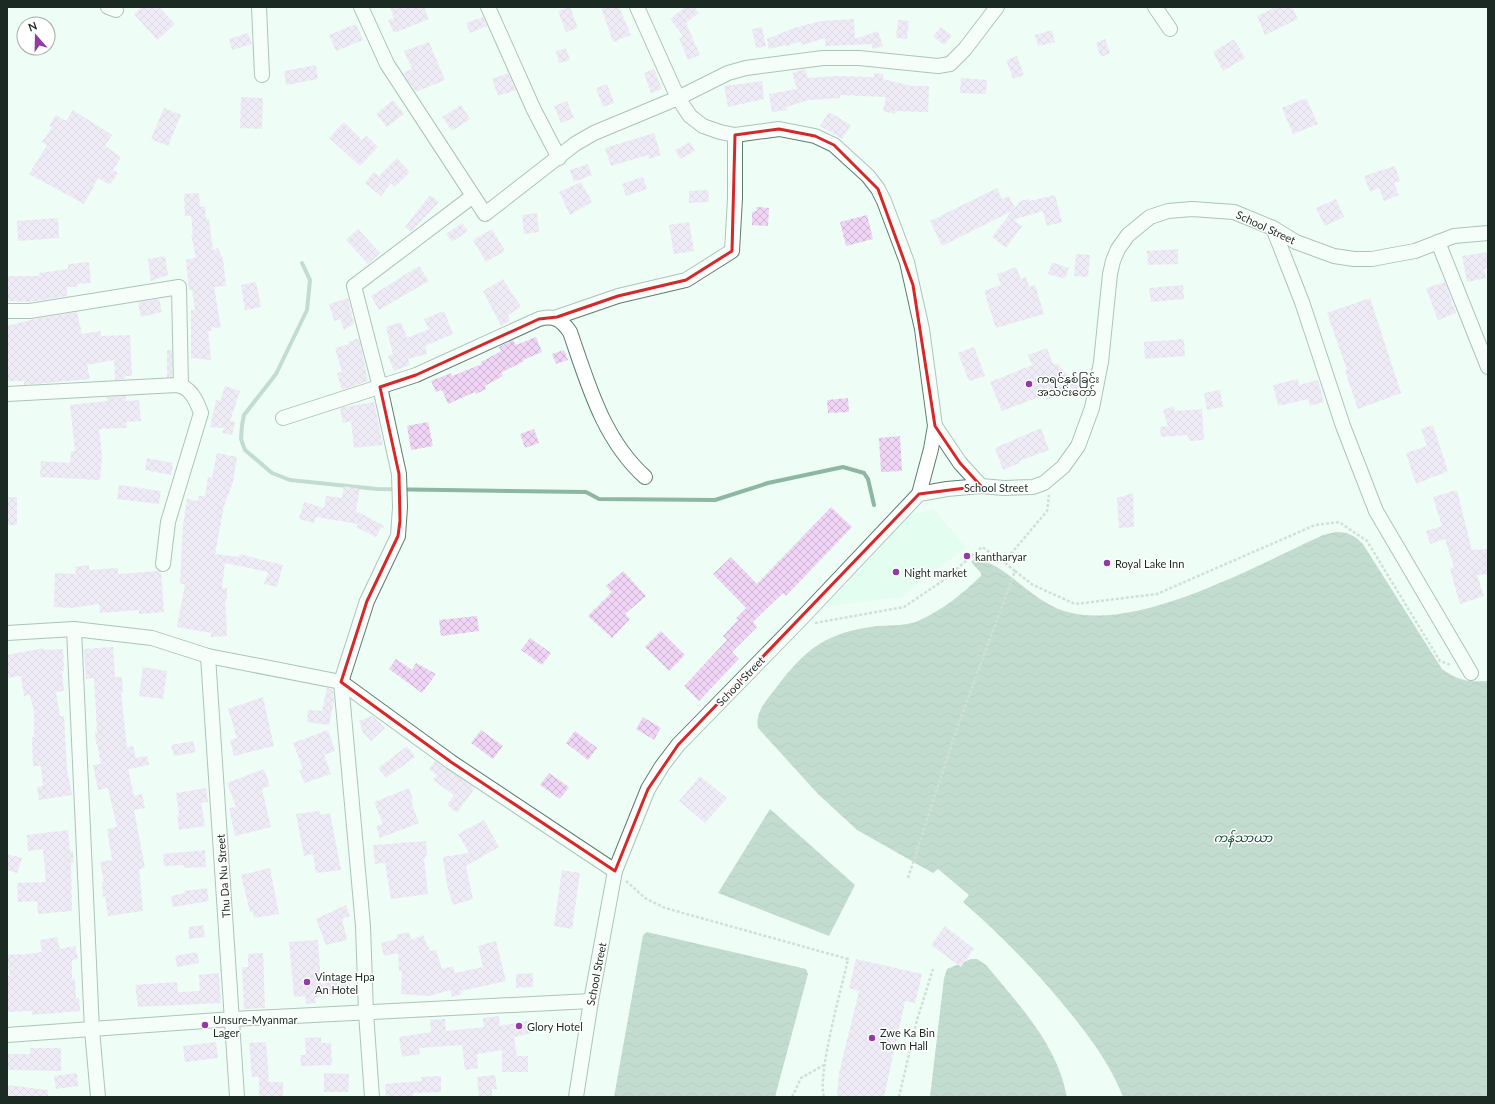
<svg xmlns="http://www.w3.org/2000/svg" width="1495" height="1104" font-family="Lato,'Noto Sans Myanmar',sans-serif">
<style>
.built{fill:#d6fdea}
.water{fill:url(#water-waves)}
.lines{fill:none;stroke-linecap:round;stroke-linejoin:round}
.stream{stroke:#8db7a3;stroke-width:4}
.building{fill:url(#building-cross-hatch)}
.minor-casing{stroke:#5a7e6e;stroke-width:16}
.path{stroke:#acbcb5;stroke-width:2.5;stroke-dasharray:3 2;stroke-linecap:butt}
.minor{stroke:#fff;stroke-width:14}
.marked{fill:none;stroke:#d62828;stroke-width:3;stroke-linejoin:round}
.poi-dot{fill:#933aa6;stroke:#fff;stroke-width:1.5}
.labels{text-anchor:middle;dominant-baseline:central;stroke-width:3;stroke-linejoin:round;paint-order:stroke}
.street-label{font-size:11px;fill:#1b2b24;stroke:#fff}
.poi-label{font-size:11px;fill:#1b2b24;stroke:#fff;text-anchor:start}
.water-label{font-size:12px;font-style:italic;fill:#134a36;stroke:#fff}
</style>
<defs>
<pattern id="water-waves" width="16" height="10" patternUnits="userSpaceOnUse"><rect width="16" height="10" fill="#8db7a3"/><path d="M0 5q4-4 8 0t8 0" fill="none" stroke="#729585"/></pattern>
<pattern id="building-cross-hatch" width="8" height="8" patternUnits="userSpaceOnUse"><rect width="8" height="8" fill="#efd4f5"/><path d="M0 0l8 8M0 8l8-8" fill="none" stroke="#ccb6d2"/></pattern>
</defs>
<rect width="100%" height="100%" fill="#eefef6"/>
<!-- built -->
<polygon class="built" points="933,509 966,547 901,597 824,607 911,515"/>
<!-- water -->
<g class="water">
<path d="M1336,532C1348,532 1354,535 1363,544L1442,669C1458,681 1469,682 1488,681V1097H1123C1112,1068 1094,1043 1075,1019C1041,976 1004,938 963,902L969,895L938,869L933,873L857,830L818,794L758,728C755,712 766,701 776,688C806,648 827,632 878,626C891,625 909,626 920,620C944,609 962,594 981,576V573L971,562L976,557C986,562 995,565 1003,571C1023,585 1040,603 1064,611C1136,634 1257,565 1323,535Z"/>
<polygon points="770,809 855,885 829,936 718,893"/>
<polygon points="647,932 806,969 808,974 775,1097 614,1097 643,935"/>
<path d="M971,959H977L986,965C1019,1005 1057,1044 1067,1097H930L944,978L947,969Z"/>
</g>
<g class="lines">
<!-- stream -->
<polyline class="stream" points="302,263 310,280 307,310 276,374 244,415 242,425 241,439 245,450 272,473 290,480 377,489 586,492 599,499 715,500 768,483 843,467 864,473 868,479 874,505"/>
</g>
<!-- building -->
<g class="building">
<polygon points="142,7 159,7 175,24 157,40 134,14"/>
<polygon points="390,7 424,7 429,19 394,33 388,20 394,18"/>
<polygon points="570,7 578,28 566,32 558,11"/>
<polygon points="601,7 619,7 631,35 613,42"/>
<polygon points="685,7 694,7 699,13 686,23 700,55 688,60 679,38 683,36 670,19"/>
<polygon points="1276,7 1292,7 1298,19 1265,35 1257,16"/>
<polygon points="483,17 487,26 470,33 466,23"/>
<polygon points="854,19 855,39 878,31 883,46 873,49 871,44 825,46 825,38 802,45 801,41 787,46 786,45 769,49 767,39 794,28 821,21"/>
<polygon points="898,20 909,21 907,39 896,38"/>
<polygon points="356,24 363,40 336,51 329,35"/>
<polygon points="762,27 766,46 756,48 752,29"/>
<polygon points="941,27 952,36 944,45 933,36"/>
<polygon points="1052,30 1055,42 1038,46 1035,35"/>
<polygon points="248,33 252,44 232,50 229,39"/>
<polygon points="1105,39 1110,53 1101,57 1096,43"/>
<polygon points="1234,39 1245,58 1223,71 1213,52"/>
<polygon points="429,42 445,80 416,92 403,73 412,69 404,51"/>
<polygon points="566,48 570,60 559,63 556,51"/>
<polygon points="1017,56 1024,75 1013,79 1006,60"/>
<polygon points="316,65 318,79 286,85 284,71"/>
<polygon points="654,69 662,89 651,93 644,73"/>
<polygon points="805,69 808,78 838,76 874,77 874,73 883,74 883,79 911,86 929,86 928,112 895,111 895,114 883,111 886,97 840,95 840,98 809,100 786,107 787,110 772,112 769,94 797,89 792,73"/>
<polygon points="508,73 516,90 498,96 492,79"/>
<polygon points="961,78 987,80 986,94 960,93"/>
<polygon points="762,81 764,99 728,107 724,86"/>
<polygon points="607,84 614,103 603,107 596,88"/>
<polygon points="241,97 263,98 262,129 240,128"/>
<polygon points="1306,98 1318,124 1293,134 1282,108"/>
<polygon points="393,100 404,114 387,127 376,114"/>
<polygon points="567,101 574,118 561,123 554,106"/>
<polygon points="461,105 470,119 452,131 442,117"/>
<polygon points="164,108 181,115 168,146 151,139"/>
<polygon points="73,110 112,135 105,146 121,157 113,170 118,173 110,185 98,178 84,204 29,174 47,145 42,142 52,127 49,126 56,115 66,121"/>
<polygon points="829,112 851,125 842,139 820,126"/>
<polygon points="344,122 362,140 366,135 378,147 360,166 329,138"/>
<polygon points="654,133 661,155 649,159 648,155 611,166 605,148"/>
<polygon points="690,142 695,151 680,159 675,150"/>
<polygon points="397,158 410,172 395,187 391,183 381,196 365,183 374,172 379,176"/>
<polygon points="588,164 592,175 574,182 570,170"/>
<polygon points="1395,166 1400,181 1394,183 1399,195 1384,201 1379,188 1370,192 1364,176"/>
<polygon points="643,177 647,189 626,196 622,184"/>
<polygon points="581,182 592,202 570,215 559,192"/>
<polygon points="997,188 1002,199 1009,196 1015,208 1020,201 1030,199 1030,201 1055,195 1062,222 1047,226 1043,211 1013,220 1022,226 1006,248 992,237 1012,211 942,246 930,221"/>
<polygon points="708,190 709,202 689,203 689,191"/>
<polygon points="199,193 200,207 205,206 206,219 209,219 213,250 218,248 223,259 226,286 214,287 221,328 211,327 212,331 208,331 211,360 191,358 191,310 195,310 192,290 189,290 186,260 196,257 191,235 193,235 191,216 185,216 184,194"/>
<polygon points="430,195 439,202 411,232 405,227"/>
<polygon points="1336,199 1344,217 1325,226 1316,208"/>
<polygon points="756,207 769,208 768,226 752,225 752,212 757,211"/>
<polygon points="537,213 539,232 524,234 522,215"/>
<polygon points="867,215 873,239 846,246 840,222"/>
<polygon points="58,218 59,238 18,241 17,221"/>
<polygon points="689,222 694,251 674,254 669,225"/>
<polygon points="462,223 468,231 452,242 446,234"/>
<polygon points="358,229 380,253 368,264 346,240"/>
<polygon points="492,229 505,251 486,262 473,240"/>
<polygon points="1178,249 1178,264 1148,265 1147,251"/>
<polygon points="1488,252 1488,269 1484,269 1486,278 1467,282 1462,256"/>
<polygon points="1076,254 1090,255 1088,277 1074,276"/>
<polygon points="165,256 168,275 151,281 148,259"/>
<polygon points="89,262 91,283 77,284 77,287 67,287 67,296 29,302 7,301 7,276 39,276 39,273 68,269 68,264"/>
<polygon points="1052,262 1069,268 1065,279 1048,274"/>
<polygon points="419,266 429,281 379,310 371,296"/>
<polygon points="1016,267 1021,279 1026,277 1029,287 1035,285 1044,314 996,328 984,291 1001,285 997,274"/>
<polygon points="503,279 521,307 508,315 510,321 501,326 483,291"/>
<polygon points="256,282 261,307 245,310 241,285"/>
<polygon points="1445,282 1456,313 1438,320 1426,288"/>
<polygon points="1183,285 1184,299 1151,302 1149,288"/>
<polygon points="348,298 354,324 344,330 340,319 334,321 329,304"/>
<polygon points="1370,298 1401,393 1358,409 1345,371 1347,370 1327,313"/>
<polygon points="159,299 162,312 141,317 138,302"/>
<polygon points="444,311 453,334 425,346 427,354 408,359 410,365 394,371 388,356 393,354 386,327 401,322 407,338 429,329 424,319"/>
<polygon points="77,312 82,334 100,331 101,336 130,335 132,376 125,376 125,379 115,380 114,360 87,365 90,379 24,385 24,381 7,381 7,326 30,320"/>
<polygon points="536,337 542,352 523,360 524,361 501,373 503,376 485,386 486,389 476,394 475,392 448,404 442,390 436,392 431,381 451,373 452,376 482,364 481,362 501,351 499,347 513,340 516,345"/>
<polygon points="359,338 368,381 342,390 337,373 342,372 335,348 349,344 348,342"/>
<polygon points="1184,339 1185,356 1145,359 1144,342"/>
<polygon points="974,347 985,376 969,381 958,353"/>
<polygon points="1047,348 1053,364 1057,364 1070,377 1074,375 1079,390 1046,400 1044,395 1002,411 990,382 1032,365 1028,355"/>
<rect x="167" y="350" width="5" height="27"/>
<polygon points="564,350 568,360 556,364 552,354"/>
<polygon points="1298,379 1299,385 1318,380 1324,402 1310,406 1308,399 1278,406 1273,385"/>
<polygon points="225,386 240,391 230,421 235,422 232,435 222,433 224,428 210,427 216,400 220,401"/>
<polygon points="1220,390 1223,407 1207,410 1204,393"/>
<polygon points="126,396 126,401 139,400 141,421 126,422 127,428 99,429 102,456 100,480 40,477 41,461 70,463 71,451 75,451 70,405 107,401 106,397"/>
<polygon points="848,398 849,412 828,413 827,400"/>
<polygon points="374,402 383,445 354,448 351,421 343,423 340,408"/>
<polygon points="1174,406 1175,411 1202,409 1204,440 1189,441 1188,435 1161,437 1160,427 1168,426 1163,410"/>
<polygon points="428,422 433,446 411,450 407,426"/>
<polygon points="1433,425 1448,471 1416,484 1406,453 1427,446 1421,429"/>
<polygon points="1041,428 1049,450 1019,461 1020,463 1003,470 995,448"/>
<polygon points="534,429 539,443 525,448 520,434"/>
<polygon points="900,436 902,471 881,472 879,438"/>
<polygon points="217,453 237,457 233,482 224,506 215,554 239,557 239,554 283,565 277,587 264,584 268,572 225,563 222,588 227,588 227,599 225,599 227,636 211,637 211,633 177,627 185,584 180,584 183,525 187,499 198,501 199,496 205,496 208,477 212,478"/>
<polygon points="147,458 173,463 171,475 145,470"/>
<polygon points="119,485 161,491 159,504 117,499"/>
<polygon points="344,486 360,489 356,511 384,526 383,528 381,528 376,537 356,527 358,524 316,517 314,523 299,519 304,502 324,508 326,496 342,498"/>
<polygon points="1457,490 1472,550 1488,549 1488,574 1477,575 1484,596 1460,604 1450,569 1454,567 1445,539 1430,544 1426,531 1442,526 1433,497"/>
<polygon points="1133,493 1134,527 1119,528 1117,498"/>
<rect x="7" y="497" width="10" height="28"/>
<polygon points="831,507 852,527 786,596 783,593 753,622 757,627 732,652 739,659 699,701 684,686 727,640 723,636 738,620 736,618 746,608 713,574 731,557 757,584"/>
<polygon points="89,565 89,570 118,568 118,574 158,571 161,572 164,612 139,614 139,610 100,613 99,604 71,608 54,607 55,573 76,574 75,567"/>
<polygon points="623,571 646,596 625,614 630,619 612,638 588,616 612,592 606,586"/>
<polygon points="477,616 479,631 441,636 439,620"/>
<polygon points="661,631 685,655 669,671 645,647"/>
<polygon points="530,638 551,653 542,665 521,650"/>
<polygon points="113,647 115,677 122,677 123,693 121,693 127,747 133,746 136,758 147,756 149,765 128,769 134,796 142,794 145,808 134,810 145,868 139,869 143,911 108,916 105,896 103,897 102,882 104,882 100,862 112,860 107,829 117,827 108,788 98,790 93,765 101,764 97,744 96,744 95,732 97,732 94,678 86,679 84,649"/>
<polygon points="44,648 44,650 63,649 64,671 62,671 64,691 56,692 60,716 64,716 67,769 72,795 39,800 37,787 43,786 41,766 33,766 32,737 34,737 34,712 30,695 24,696 21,676 7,678 7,655"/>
<polygon points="396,659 412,670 416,663 436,674 422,693 389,669"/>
<polygon points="143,667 167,671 163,699 139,696"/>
<polygon points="327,688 333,689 334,701 329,725 307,722 308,710 322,711"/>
<polygon points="263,697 274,746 234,756 230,740 237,738 228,709"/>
<polygon points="373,716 385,728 371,741 363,733 359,721"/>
<polygon points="643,717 661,728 654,740 636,729"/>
<polygon points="328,730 335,751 324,755 331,774 304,783 299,770 303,769 293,743"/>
<polygon points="481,730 503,746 493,759 471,743"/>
<polygon points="575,731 597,748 588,760 566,743"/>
<polygon points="193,741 196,752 174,756 171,745"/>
<polygon points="407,746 415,757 386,778 378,768"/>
<polygon points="435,761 475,788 457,813 447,805 454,795 433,780 437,775 429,769"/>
<polygon points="264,769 270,786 262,789 271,827 235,836 229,808 236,807 227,783"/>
<polygon points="549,773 569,787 560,799 540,785"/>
<polygon points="700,776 727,798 705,823 679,801"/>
<polygon points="206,788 208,802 201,803 205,826 179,830 177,815 179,815 176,793"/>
<polygon points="409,788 413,800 411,801 419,823 380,838 376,826 383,824 374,802"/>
<polygon points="320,811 320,815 330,813 341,870 316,873 313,854 304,856 296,814"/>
<polygon points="484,820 499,847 466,866 473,899 453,905 447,885 443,857 469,853 458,834"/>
<polygon points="68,830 70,851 73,851 74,862 71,863 72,911 38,914 37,901 18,902 17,883 46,882 43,849 28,851 27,835"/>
<polygon points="426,841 427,855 424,859 428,894 391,899 385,863 375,864 373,845"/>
<polygon points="205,850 206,867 184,868 184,865 164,866 163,854"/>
<polygon points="7,854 22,858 17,873 7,870"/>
<polygon points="270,868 279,914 254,918 253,912 250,912 241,875"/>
<polygon points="562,870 580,873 572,929 554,926"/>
<polygon points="207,888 209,901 173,907 171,896 185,893 184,891"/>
<polygon points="346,905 350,916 342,919 347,940 326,945 316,919"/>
<polygon points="203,925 205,937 189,939 188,927"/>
<polygon points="945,926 974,949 961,967 931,945"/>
<polygon points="409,932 411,940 423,935 430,951 436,950 442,969 453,966 455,973 483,967 478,946 496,941 506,981 461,991 462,994 452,997 450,990 430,996 401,994 402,971 399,971 398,953 384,956 381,943 397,939 396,935"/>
<polygon points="57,937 60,949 75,946 78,959 72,960 72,979 75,979 76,998 79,998 80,1011 32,1015 32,1011 7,1012 7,977 10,976 7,955 19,954 20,955 42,952 40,940"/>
<polygon points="318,940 321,984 348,978 351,991 315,998 316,1003 306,1004 305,996 294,997 289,942"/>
<polygon points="197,952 199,963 177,967 175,956"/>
<polygon points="263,953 265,1008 244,1009 242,967 248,967 248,954"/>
<polygon points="856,959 922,974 915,1003 905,1001 884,1097 837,1097 839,1073 859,991 849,988"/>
<polygon points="219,973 221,1003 138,1007 135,985 177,982 178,992 200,991 199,975"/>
<polygon points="533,973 533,987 516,988 516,974"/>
<polygon points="499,1016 500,1026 530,1020 532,1033 514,1037 517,1056 528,1056 528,1072 502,1072 502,1050 477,1054 478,1068 465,1070 462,1045 419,1048 420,1054 402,1057 399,1037 431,1032 430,1020 445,1019 446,1031 484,1027 483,1018"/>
<polygon points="321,1037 321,1043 331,1043 332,1065 301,1066 300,1055 306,1055 305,1038"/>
<polygon points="216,1042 218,1058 185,1062 183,1046"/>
<polygon points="266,1042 269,1082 283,1082 283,1097 259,1097 259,1077 252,1077 249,1043"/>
<polygon points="30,1048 61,1048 61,1071 7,1070 7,1054 30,1054"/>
<polygon points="77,1073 78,1086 56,1089 54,1076"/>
<polygon points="324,1073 349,1074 348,1092 324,1092"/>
<polygon points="495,1075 497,1089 492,1089 492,1097 479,1097 477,1077"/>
<polygon points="441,1076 441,1092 413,1093 413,1097 386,1097 385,1084 422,1081 421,1077"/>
<polygon points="7,1085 48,1090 48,1097 7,1097"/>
</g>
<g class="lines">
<defs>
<g id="minor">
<polyline points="108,7 116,10"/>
<polyline points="259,7 262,75"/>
<polyline points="361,7 387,64 485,214 575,144 594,133 678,98 728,73 746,68 823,58 859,58 938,66 950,64 965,49 997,7"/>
<polyline points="488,7 534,110 559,158"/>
<polyline points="637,7 678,98 690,116 703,126 720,132 735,135 779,129 815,136 834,145 868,176 878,189 884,201 907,262 922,329 935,426 931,449 919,494"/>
<polyline points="1155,7 1170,29"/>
<polyline points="1273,228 1302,302 1343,426 1376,511 1471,673"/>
<polyline points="1438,242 1488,367"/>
<polyline points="7,311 30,311 179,287 181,386"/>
<polyline points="557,317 618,296 686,280 732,251 735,198 735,135"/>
<path d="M7,394L177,385C191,387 197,402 201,413L168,522L163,564"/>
<path d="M283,418L416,375L539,319C554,315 561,319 570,332C588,384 603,439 645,477"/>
<polyline points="935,426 960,463 981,486"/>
<polyline points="74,629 92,1030 98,1097"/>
<polyline points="7,633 74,629 152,638 208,656 341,682 451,762 615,871"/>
<polyline points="208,656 237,1097"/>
<polyline points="7,1035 233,1019 591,1001"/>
<polyline points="372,1097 366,1013 363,926 341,682 367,601 398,536 400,507 399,474 380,387 354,286 473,196"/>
<polyline points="576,1097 591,1001 615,871 648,789 662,766 678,745 799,621 919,494 947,489 981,486 1004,488 1033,487 1044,483 1063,467 1078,446 1092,408 1101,362 1110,274 1113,261 1118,249 1128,235 1150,217 1168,211 1192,209 1234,212 1273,228 1296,242 1334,256 1354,259 1372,259 1393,255 1415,251 1454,236 1488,233"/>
</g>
</defs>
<!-- minor casing -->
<use href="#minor" class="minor-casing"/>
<!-- path -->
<g class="path">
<polyline points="1015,571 1033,585 1075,604 1157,594 1315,525 1339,522 1367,541 1440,661 1451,665"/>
<polyline points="815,623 904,607 944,580 982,547 1004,562"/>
<polyline points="908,878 956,731 1015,571 1004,562 1047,511 1049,495"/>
<path d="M626,881L645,898L665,908L848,959C842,987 817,1074 824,1097"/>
<polyline points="792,1097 801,1078 824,1065"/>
<polyline points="899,1097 917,1020 933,969"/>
</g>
<!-- minor -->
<use href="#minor" class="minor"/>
</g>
<!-- marked area -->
<path d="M0 0H1495V1104H0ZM779,129L815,136L834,145L878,189L913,285L935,426L960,463L981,486L919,494L678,745L648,789L615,871L451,762L341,682L367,601L398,536L400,521L399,474L380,387L416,375L539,319L557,317L618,296L686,280L732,251L735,135Z" fill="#eefef6" fill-opacity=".55" fill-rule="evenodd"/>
<path class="marked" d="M779,129L815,136L834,145L878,189L913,285L935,426L960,463L981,486L919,494L678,745L648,789L615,871L451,762L341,682L367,601L398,536L400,521L399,474L380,387L416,375L539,319L557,317L618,296L686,280L732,251L735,135Z"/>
<!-- markers -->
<g class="poi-dot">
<circle cx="1029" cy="384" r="4"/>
<circle cx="967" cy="556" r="4"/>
<circle cx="1107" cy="563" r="4"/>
<circle cx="896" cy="572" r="4"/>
<circle cx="307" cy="982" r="4"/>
<circle cx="205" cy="1025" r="4"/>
<circle cx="519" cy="1026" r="4"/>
<circle cx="872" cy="1038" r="4"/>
</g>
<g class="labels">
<!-- street labels -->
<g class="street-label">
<text transform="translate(1266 227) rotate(25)">School Street</text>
<text x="996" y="487">School Street</text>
<text transform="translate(740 681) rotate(-46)">School Street</text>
<text transform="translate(223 876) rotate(-94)">Thu Da Nu Street</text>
<text transform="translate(596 974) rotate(-79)">School Street</text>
</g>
<!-- poi labels -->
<g class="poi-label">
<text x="1037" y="378">ကရင်နှစ်ခြင်း<tspan x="1037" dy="13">အသင်းတော်</tspan></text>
<text x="975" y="556">kantharyar</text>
<text x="1115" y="563">Royal Lake Inn</text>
<text x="904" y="572">Night market</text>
<text x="315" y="976">Vintage Hpa<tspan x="315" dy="13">An Hotel</tspan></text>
<text x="213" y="1019">Unsure-Myanmar<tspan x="213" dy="13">Lager</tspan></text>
<text x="527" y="1026">Glory Hotel</text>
<text x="880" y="1032">Zwe Ka Bin<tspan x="880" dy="13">Town Hall</tspan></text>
</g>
<!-- water labels -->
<g class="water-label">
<text x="1243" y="837">ကန်သာယာ</text>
</g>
</g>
<!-- border -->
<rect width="1495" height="1104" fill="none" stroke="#1b2b24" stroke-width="16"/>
<!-- north arrow -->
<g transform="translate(36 36) rotate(340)"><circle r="19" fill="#ffffff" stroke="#a4aaa7"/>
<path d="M0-3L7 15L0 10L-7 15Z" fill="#933aa6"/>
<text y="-6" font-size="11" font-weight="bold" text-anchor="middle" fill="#1b2b24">N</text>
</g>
</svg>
